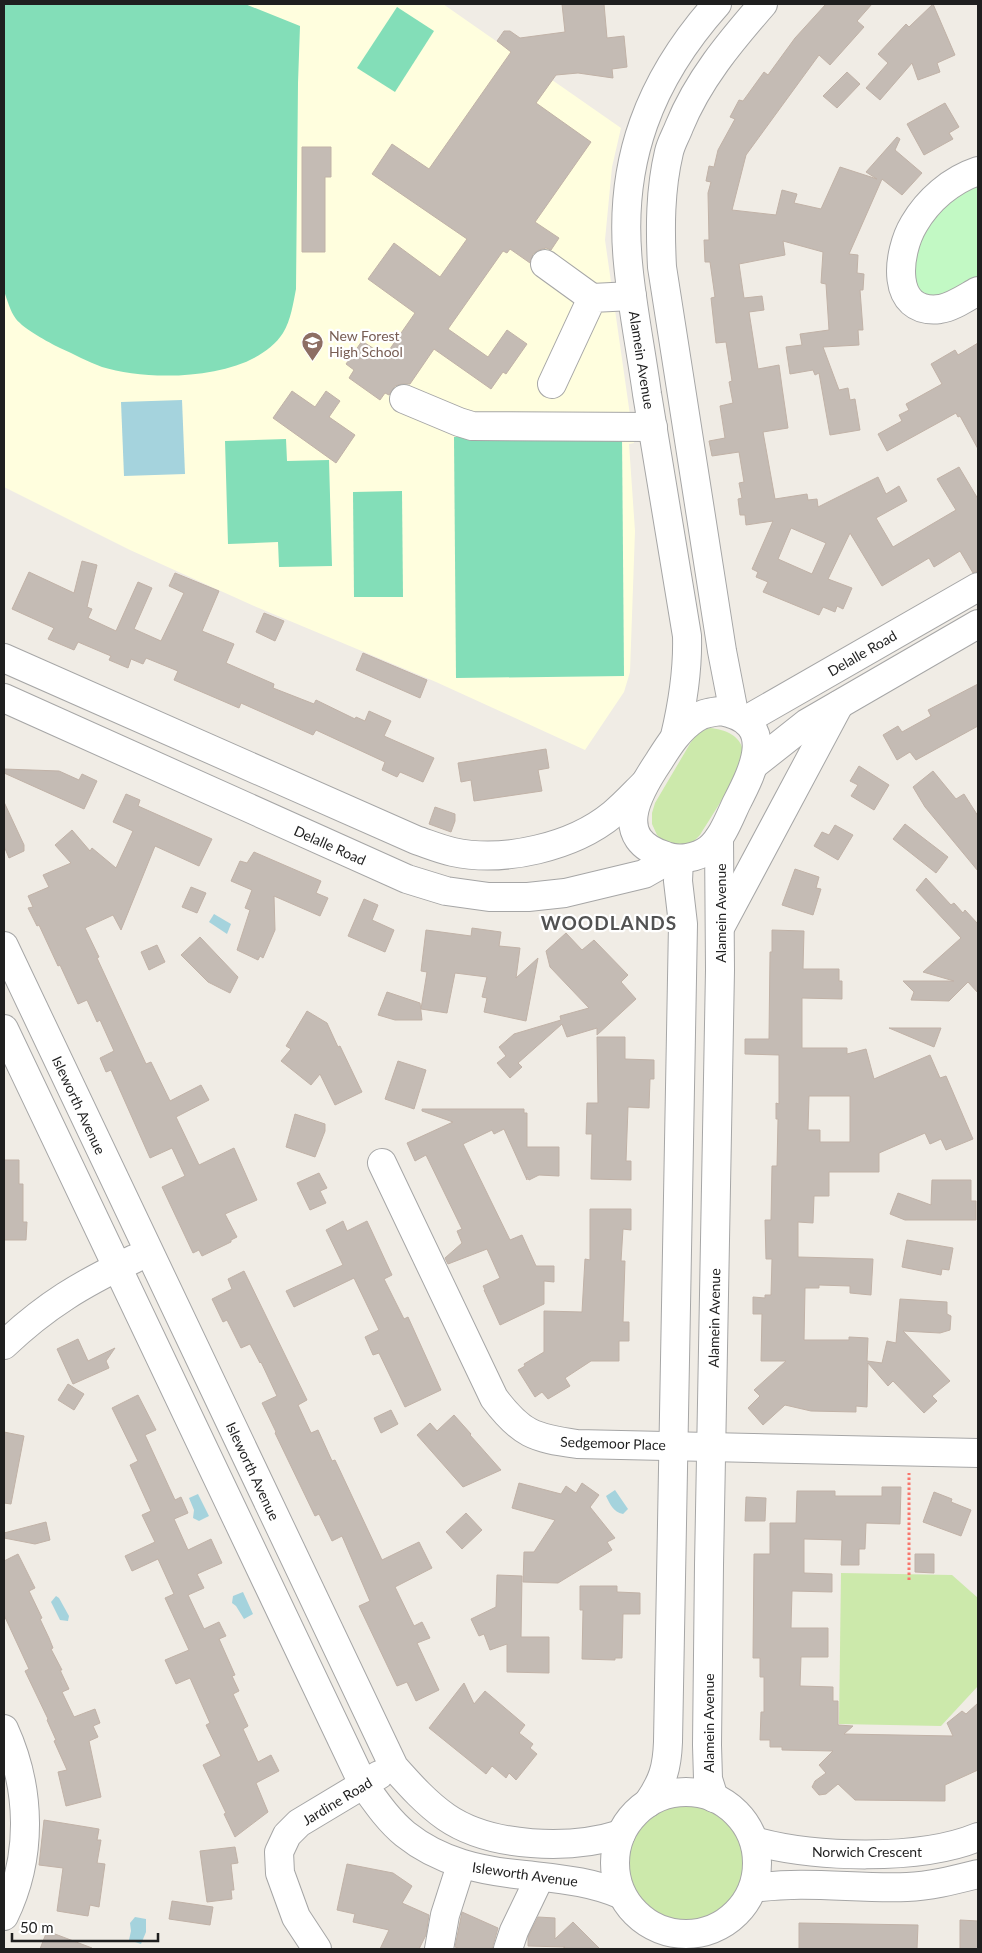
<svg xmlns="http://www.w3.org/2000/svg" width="982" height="1953" font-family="Lato,sans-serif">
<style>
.education{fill:#fffede}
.grass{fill:#cce9ab}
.park{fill:#c2f9c4}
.pitch{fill:#83deb8}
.water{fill:#a5d3dd}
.building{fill:#c4bbb4;stroke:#c1b2a7;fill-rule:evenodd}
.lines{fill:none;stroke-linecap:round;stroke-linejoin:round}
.minor-casing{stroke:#a6a6a6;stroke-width:30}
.path{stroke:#f9756c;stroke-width:3;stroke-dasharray:2.5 2.5;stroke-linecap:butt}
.minor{stroke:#fff;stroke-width:28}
.labels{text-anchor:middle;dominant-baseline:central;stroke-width:4.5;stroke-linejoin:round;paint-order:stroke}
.education-label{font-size:14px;fill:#785e54;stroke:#fff;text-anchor:start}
.street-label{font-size:14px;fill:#1f1f1f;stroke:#fff}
.district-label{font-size:19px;font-weight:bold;letter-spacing:1px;fill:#525252;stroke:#fff}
</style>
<rect width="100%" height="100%" fill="#f0ece5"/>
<!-- education -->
<polygon class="education" points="4,4 443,4 621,128 612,167 605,240 634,443 629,444 635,531 630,672 624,692 585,750 436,682 254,606 130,550 4,487"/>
<!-- grass -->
<g class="grass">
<path d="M710,728C724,729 744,736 743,755C741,772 711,817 700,835L694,841L684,845H673L664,842L657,835L652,824V813L655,803L691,742L699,732Z"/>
<polygon points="841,1573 952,1575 978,1598 978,1686 941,1726 839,1724"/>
<circle cx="685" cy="1864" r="60"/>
</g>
<!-- park -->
<polygon class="park" points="978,180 978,283 945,300 914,295 911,252 932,214"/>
<!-- pitch -->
<g class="pitch">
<path d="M4,4H245L300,26L298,83L296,289C293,304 291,320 283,333C252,381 150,382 102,367C88,362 74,354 60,348C48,342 24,329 16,319C10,311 7,299 4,291Z"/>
<polygon points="397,7 434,31 395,92 357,68"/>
<polygon points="622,435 624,676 456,678 454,437"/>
<polygon points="286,439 287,461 329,460 332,566 279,567 278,542 228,544 225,441"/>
<polygon points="402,491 403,597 354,597 353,492"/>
</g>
<!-- water -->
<g class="water">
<polygon points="182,400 185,474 124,476 121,402"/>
<polygon points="214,914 231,924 227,934 209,922"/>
<path d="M615,1490L628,1509L623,1514C613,1512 610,1504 606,1496Z"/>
<polygon points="198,1494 209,1516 199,1521 193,1518 194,1510 189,1498"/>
<polygon points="243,1592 253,1614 244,1619 236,1606 232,1603 233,1596"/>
<polygon points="56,1596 59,1598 69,1616 68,1621 60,1620 51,1602"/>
<polygon points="135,1917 146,1919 146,1932 141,1944 129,1940 131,1931 130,1923"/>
</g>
<!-- building -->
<g class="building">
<polygon points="562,4 604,4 607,38 624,36 627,67 612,69 613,78 578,73 556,75 536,103 591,142 535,222 559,238 551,250 546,248 539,250 533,254 530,263 510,249 507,253 503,251 448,329 488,357 507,330 527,344 506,374 503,372 491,389 434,349 410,384 402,384 395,386 389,395 385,393 380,400 349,378 354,370 346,364 362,341 385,356 415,313 368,279 394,243 440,277 467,239 372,174 392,144 429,169 511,52 497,41 504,31 510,31 520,38 565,32"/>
<path d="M826,4H872L857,21L864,27L830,65L819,55L746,155L732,210L776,215L782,190L797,194L794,203L821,209L840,167L877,179L866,172L897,137L900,139L895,150L922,173L902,195L882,179L849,254L858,255L857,273L864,274L863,290H860L863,330H858L859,345L823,347L839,390L848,388L850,400L855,399L860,430L830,435L819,373L815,375L813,370L790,374L786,347L802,345L800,334L829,330L826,284L821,283L823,252L783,241L785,255L739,264L744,298L762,296L764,310L749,312L758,369L779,365L782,387L788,428L763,432L775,499L807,494L808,500L817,499L818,507L878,477L886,494L899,486L907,501L876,518L893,547L956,510L937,479L959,467L978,499V571L973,573L960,551L934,567L929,558L882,586L850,533L828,579L852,588L843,609L837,606L835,612L823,607L819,615L763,592L768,582L756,577L758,572L752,569L773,521L746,525L745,515H740L738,499L742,498L739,483L744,482L739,452L712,456L709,441L725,438L720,406L733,403L729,382L732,381L726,342L716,343L711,298L715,297L710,262H705L704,240H709L708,193L711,182L706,181L709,166L714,167L718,150L735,119L730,117L739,100L743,101L764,72L768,75L795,38ZM791,528L826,543L812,574L778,559Z"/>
<polygon points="933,4 955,55 937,63 940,72 918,80 912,63 880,100 866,88 888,63 878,54 906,24 909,27"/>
<polygon points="847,72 860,84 837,108 823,96"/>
<polygon points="945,103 959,127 949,133 953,139 924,155 907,124"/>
<polygon points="302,147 331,147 331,177 325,177 325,252 302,252"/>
<polygon points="978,343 978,449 960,416 958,417 956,413 887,451 878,434 902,421 899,415 909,410 906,404 942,384 931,364 955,350 958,355"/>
<polygon points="292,391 315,407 326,391 340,401 329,417 355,435 336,463 273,418"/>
<polygon points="82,561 97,565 87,607 92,609 88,618 116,631 138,582 152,588 134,629 161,641 184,593 169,586 175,573 219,591 202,631 234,644 226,663 274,684 273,688 314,704 316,700 355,719 356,717 365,721 369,711 391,721 384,736 434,758 423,782 400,772 397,777 382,770 385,762 316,730 313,735 241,703 239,708 174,680 178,671 146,658 143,664 131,659 128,668 109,660 111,656 78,642 74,650 48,639 54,628 12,609 29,572 74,593"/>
<polygon points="264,613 284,621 275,641 256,632"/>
<polygon points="363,653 427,680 420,698 356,670"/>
<polygon points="978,684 978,726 916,760 910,752 897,760 883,735 898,726 902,732 931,716 928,710"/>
<polygon points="546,749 549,768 538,770 542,791 474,801 471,780 461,782 458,763"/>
<polygon points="859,766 889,785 874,810 851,796 858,785 850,781"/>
<polygon points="4,769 59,771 79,780 82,774 97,781 84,809 4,773"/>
<polygon points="933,771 956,799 964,794 978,816 978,871 925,807 913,787"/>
<polygon points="126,794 140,800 138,806 212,839 199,866 155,846 121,930 113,915 85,928 99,957 97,958 146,1064 151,1062 170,1101 201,1085 209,1100 176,1117 199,1165 234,1148 257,1200 225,1214 237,1237 231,1240 231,1242 202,1256 199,1250 193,1253 162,1187 185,1176 172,1148 150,1158 111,1070 106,1072 100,1058 114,1051 100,1020 97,1022 87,1000 78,1004 60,965 58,966 39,925 37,926 28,908 33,907 28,896 49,887 43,875 71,863 55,845 72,830 90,851 92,848 116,868 133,831 113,822"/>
<polygon points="4,802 24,845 24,851 9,858 4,846"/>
<polygon points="435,807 455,814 455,821 451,832 429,824"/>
<polygon points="905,824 948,857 936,873 893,839"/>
<polygon points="835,825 853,835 838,860 814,846 822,832 829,835"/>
<polygon points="254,852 321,881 316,893 328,898 320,916 274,896 275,930 263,958 260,956 258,960 237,950 250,910 245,908 252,890 231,881 240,861 247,863"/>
<polygon points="795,869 819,877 816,888 821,889 813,915 782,905"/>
<polygon points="926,878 951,905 954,903 963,913 965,910 978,924 978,993 968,982 949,1001 911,1000 914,992 903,981 954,981 923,972 961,938 916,890"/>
<polygon points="191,887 206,893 197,913 182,907"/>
<polygon points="364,899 378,905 372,920 394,930 385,952 348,936"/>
<polygon points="472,928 501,932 499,946 520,948 516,978 538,958 526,1021 484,1012 487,998 482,997 487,977 455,973 447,1013 421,1009 427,972 421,971 426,930 471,936"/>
<path d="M772,930L804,931L803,969H839V981H842V999L802,998V1048H847V1054L866,1049L874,1079L930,1055L940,1078L946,1076L973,1139L946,1150L941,1139L930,1144L925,1133L879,1153V1172H829V1196H814L813,1223L798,1222V1257L873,1259L871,1295L850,1293V1286L819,1285V1288H805L804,1340H849V1337L868,1338L867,1361L882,1363L887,1341L896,1343L900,1299L947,1302V1314L951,1316L950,1330L940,1333L903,1331L950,1381L932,1396L937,1401L924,1413L893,1381L888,1386L868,1363L867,1407L856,1406V1412L811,1411L785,1405L763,1425L748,1408L760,1396L754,1390L786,1361H761L762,1314H753V1297L765,1298V1295H771L772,1259H766L765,1220H771L772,1166H777L778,1119H776V1103L779,1104V1055L745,1054V1039H769L770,952H772ZM809,1096H850V1142H820V1130H808Z"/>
<polygon points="566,933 582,950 594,940 628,975 621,982 636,999 597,1035 597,1028 567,1037 562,1024 518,1063 522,1067 510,1078 497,1063 506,1056 499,1047 514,1034 561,1020 560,1016 589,1008 550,967 546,951"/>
<polygon points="200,937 238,977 230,993 208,982 181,955"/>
<polygon points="157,945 165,962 149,970 141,952"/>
<polygon points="387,992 420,1003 422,1020 395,1020 378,1015"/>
<polygon points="307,1011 327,1023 338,1047 340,1046 362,1092 335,1105 320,1074 311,1085 281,1061 291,1049 286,1046"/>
<polygon points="889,1028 941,1028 934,1047"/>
<polygon points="597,1037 625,1037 625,1059 654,1060 654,1079 650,1079 649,1108 628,1107 626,1161 631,1161 631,1180 591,1179 592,1134 586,1134 587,1103 598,1103"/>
<polygon points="398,1061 426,1070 414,1109 385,1099"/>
<polygon points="422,1109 524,1109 524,1113 527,1113 527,1147 559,1147 559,1176 539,1175 529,1180 527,1177 527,1180 504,1129 494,1134 492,1130 463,1144 510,1240 522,1235 536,1266 554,1266 554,1282 544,1281 544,1304 500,1325 484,1290 485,1290 483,1286 500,1278 487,1249 448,1264 445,1258 462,1243 457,1231 462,1229 426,1155 415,1161 407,1143 453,1122 422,1111"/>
<polygon points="295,1114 325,1124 325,1131 315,1157 286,1147"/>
<polygon points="4,1160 19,1160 19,1184 23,1184 23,1222 27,1222 26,1240 4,1240"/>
<polygon points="319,1173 327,1188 320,1191 326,1203 310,1210 297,1183"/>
<polygon points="932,1180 971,1180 971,1201 976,1201 976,1220 905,1220 890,1214 898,1193 931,1205"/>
<polygon points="590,1209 631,1209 631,1230 623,1229 621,1261 625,1261 623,1322 629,1322 629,1341 619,1341 619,1361 591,1361 565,1378 570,1386 548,1399 542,1392 535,1397 518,1370 525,1366 524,1364 544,1352 544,1311 582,1312 585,1259 590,1260"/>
<polygon points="343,1221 347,1231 367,1221 392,1275 384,1279 404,1319 408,1317 441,1390 405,1407 379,1353 373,1355 365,1337 379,1330 354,1278 294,1307 286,1291 343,1265 326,1230"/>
<polygon points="907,1240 953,1248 949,1270 942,1269 941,1275 902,1267"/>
<polygon points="244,1271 307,1400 298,1405 311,1433 318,1430 332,1461 335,1460 382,1560 419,1542 432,1568 395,1587 414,1626 422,1622 430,1638 417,1643 439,1690 416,1701 407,1682 397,1686 359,1606 370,1601 342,1536 332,1541 319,1514 315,1516 275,1433 276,1432 262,1403 277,1396 261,1362 260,1363 250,1344 241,1348 227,1320 223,1322 212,1299 232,1289 228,1279"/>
<polygon points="78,1339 88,1361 115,1348 106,1361 109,1368 73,1384 57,1349"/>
<polygon points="68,1384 84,1394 74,1410 58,1400"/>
<polygon points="138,1395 156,1430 145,1435 175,1500 181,1497 188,1513 174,1519 188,1550 211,1539 222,1563 197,1574 204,1588 188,1595 204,1629 219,1622 226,1636 219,1639 235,1675 232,1676 239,1691 233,1694 248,1726 243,1729 258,1762 271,1755 279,1771 256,1783 268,1812 235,1837 224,1814 226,1813 203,1765 221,1756 206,1725 210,1723 190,1678 176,1684 165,1660 189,1650 165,1598 174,1594 158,1559 132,1571 125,1556 155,1542 142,1515 151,1511 130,1465 138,1461 112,1408"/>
<polygon points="391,1410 398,1424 381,1433 374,1418"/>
<polygon points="454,1415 471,1434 470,1435 501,1470 463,1487 417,1435 430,1423 437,1431"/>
<polygon points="4,1432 24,1436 11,1504 4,1503"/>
<polygon points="519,1483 561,1494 566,1486 576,1493 582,1483 599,1495 590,1507 615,1538 607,1542 612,1550 558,1583 523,1582 524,1552 534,1552 555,1520 512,1508"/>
<polygon points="882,1487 901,1487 900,1524 866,1523 865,1549 859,1549 859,1565 841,1565 842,1540 804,1539 804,1573 832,1574 832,1592 792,1591 791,1628 828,1628 828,1657 801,1657 800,1686 833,1687 833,1701 838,1701 838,1725 853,1726 844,1734 953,1736 947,1723 962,1711 966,1714 978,1703 978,1770 945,1785 945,1801 855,1800 838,1784 826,1794 819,1795 812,1787 815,1781 826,1773 819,1765 833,1751 782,1750 782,1747 770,1747 770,1740 760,1740 761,1712 764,1712 764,1677 760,1677 760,1658 753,1658 754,1554 770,1554 770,1523 796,1523 797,1491 835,1491 835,1496 882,1496"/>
<polygon points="934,1492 952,1499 951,1502 971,1510 961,1536 923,1522"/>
<polygon points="746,1497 766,1498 765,1521 745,1521"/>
<polygon points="466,1513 482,1530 462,1549 446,1532"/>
<polygon points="46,1522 50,1540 35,1544 4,1538 4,1533"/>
<polygon points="18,1554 35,1588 29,1591 42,1618 40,1619 49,1638 53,1648 51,1649 62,1670 60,1670 69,1689 62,1692 74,1717 95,1709 100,1723 93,1726 98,1737 89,1741 101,1797 66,1806 58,1772 67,1770 54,1741 56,1740 47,1720 48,1719 25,1671 29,1669 4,1615 4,1561"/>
<polygon points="915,1554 934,1554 934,1573 915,1572"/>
<polygon points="497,1575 522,1576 521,1637 549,1637 549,1673 507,1672 507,1644 490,1650 484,1634 479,1636 471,1619 496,1607"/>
<polygon points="580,1586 617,1586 617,1592 640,1593 640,1614 623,1614 622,1658 615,1658 615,1660 582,1659 583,1610 580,1610"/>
<polygon points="464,1683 474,1704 485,1691 525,1725 519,1733 533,1744 530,1748 537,1754 516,1780 509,1773 506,1778 492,1766 486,1774 429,1728"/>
<polygon points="44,1820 99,1829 97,1840 101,1840 97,1863 105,1864 99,1907 90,1905 88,1916 57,1911 63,1868 39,1865"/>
<polygon points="235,1847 238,1863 231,1864 234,1890 231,1890 232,1899 207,1902 200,1851"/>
<polygon points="347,1864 393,1873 412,1886 402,1903 429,1915 426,1935 419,1949 380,1949 389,1930 353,1922 355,1914 337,1910"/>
<polygon points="172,1901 213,1907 210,1925 169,1919"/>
<polygon points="462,1912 498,1928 492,1949 460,1949 455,1947"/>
<polygon points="538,1917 555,1918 555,1939 573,1922 600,1949 562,1949 565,1947 528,1946 528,1937"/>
<polygon points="960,1920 978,1921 978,1949 960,1949"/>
<polygon points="799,1923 918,1925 917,1949 799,1949"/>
<polygon points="47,1931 92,1948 91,1949 40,1949"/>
</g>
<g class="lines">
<defs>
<g id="minor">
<path d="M978,171C951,180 928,200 914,224C897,252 889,315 940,309C953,307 967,297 978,291"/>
<polyline points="545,264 592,298"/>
<polyline points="552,384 592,298 632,296"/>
<polyline points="404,399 459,422 472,426 653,427"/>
<path d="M4,658L416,840C428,844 440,849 453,852C504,863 573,847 613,814C624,805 634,794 644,784"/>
<polyline points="4,698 407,879 446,891 489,897 528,897 565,893 644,874 672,858"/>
<path d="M721,711C778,722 754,769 736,804C729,819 722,838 709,849C697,858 679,861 666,856C611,839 637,794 659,761C669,745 679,729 696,718C703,713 712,712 721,711Z"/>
<path d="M734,713L722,651L662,267C660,228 660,190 669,152C671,143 676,135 679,127C698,80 730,42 763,4"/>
<polyline points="746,720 978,587"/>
<path d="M675,736C683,702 688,671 687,636C674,555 660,475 647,394C641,350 632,307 628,263C618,161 650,79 717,4"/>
<polyline points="755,764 807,723 978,624"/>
<polyline points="722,924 839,705"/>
<path d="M4,946L394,1767C410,1785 426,1803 446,1817C491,1848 571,1850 621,1834"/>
<path d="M4,1029L363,1784C376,1802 388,1820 405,1834C440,1862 481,1871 525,1875C559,1879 590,1881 622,1895"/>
<path d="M382,1163L494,1398C521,1434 534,1438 577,1444L978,1453"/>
<path d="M4,1345C46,1305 82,1284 134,1259"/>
<path d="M4,1729C31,1788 33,1857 4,1916"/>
<circle cx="686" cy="1863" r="71"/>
<polyline points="714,1798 708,1779 707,1745 709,1565 720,970 719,838"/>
<path d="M648,1803C663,1781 667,1768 668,1742L683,924L678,881L679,859"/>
<path d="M754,1841C814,1858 920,1861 978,1837"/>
<path d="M753,1888C807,1880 854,1889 907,1887C931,1886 954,1880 978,1874"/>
<polyline points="317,1949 296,1917 280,1873 279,1852 287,1835 299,1823 379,1775"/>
<polyline points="439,1949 445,1915 461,1865"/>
<polyline points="508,1949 514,1931 540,1877"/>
</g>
</defs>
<!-- minor casing -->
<use href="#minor" class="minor-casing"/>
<!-- path -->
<polyline class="path" points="909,1580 909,1473"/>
<!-- minor -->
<use href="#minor" class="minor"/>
</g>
<!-- icons -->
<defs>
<symbol id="school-pin" viewBox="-11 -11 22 30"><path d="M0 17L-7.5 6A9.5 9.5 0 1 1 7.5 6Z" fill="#8d6e63" stroke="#fff"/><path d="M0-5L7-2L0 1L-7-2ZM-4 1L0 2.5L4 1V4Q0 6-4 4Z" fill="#fff"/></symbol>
</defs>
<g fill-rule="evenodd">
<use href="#school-pin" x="300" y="330" width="25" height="34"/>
</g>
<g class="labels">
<!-- education labels -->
<g class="education-label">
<text x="329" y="335">New Forest<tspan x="329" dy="16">High School</tspan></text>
</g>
<!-- street labels -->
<g class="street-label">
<text transform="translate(642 360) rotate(81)">Alamein Avenue</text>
<text transform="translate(862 653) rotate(-30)">Delalle Road</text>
<text transform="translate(330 845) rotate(24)">Delalle Road</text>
<text transform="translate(720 913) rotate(-90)">Alamein Avenue</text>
<text transform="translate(79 1105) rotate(65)">Isleworth Avenue</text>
<text transform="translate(714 1318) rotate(-89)">Alamein Avenue</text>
<text transform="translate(613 1443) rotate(2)">Sedgemoor Place</text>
<text transform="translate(253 1471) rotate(65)">Isleworth Avenue</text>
<text transform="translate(708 1723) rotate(-90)">Alamein Avenue</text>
<text transform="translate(337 1801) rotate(-31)">Jardine Road</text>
<text x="867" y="1851">Norwich Crescent</text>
<text transform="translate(525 1874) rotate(8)">Isleworth Avenue</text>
</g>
<!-- district labels -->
<g class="district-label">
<text x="609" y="922">WOODLANDS</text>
</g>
</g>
<!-- border -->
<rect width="982" height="1953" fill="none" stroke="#1f1f1f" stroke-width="10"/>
<!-- scale -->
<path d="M12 1933v8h146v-8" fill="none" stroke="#1f1f1f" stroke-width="2.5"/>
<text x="20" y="1933" font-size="15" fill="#1f1f1f" stroke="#ffffff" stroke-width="4" paint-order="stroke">50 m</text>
</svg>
